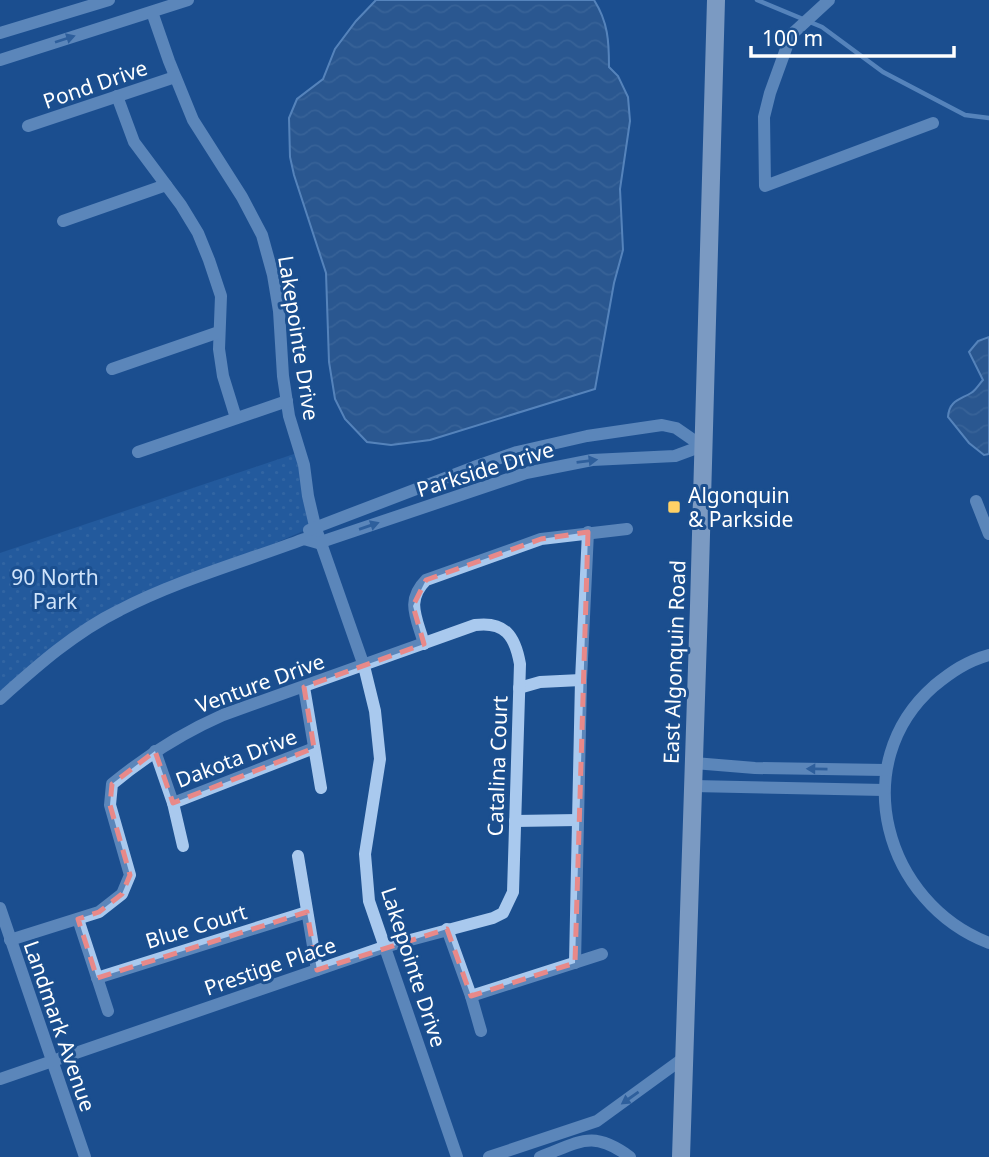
<svg xmlns="http://www.w3.org/2000/svg" width="989" height="1157" font-family="'Noto Sans',sans-serif">
<style>
.park{fill:url(#park-dots)}
.water{fill:url(#water-waves);stroke:#9cc4f0;stroke-width:2}
.lines{fill:none;stroke-linecap:round;stroke-linejoin:round}
.stream{stroke:#9cc4f0;stroke-width:4.5}
.minor{stroke:#a9c9ee;stroke-width:12}
.major{stroke:#f0f6ff;stroke-width:18}
.oneway{fill:#4674ac}
.marked{fill:none;stroke:#e88989;stroke-width:5;stroke-dasharray:14 9;stroke-linejoin:round}
.poi-dot{fill:#ffd166;stroke:#1b4f8f;stroke-width:2.5}
.labels{text-anchor:middle;dominant-baseline:central;stroke-width:6;stroke-linejoin:round;paint-order:stroke}
.street-label{font-size:21px;fill:#fff;stroke:#1b4f8f}
.poi-label{font-size:21px;fill:#fff;stroke:#1b4f8f;text-anchor:start}
.park-label{font-size:21px;fill:#cfe3fa;stroke:#1b4f8f}
</style>
<defs>
<pattern id="park-dots" width="8" height="8" patternUnits="userSpaceOnUse" patternTransform="scale(1.75)"><rect width="8" height="8" fill="#2e69ad"/><path d="M2 2h.1M6 6h.1" fill="none" stroke="#4d80b9" stroke-width="1.8" stroke-linecap="round"/></pattern>
<pattern id="water-waves" width="16" height="10" patternUnits="userSpaceOnUse" patternTransform="scale(1.75)"><rect width="16" height="10" fill="#3c6290"/><path d="M0 5q4-4 8 0t8 0" fill="none" stroke="#597aa1"/></pattern>
</defs>
<rect width="100%" height="100%" fill="#1b4f8f"/>
<!-- park -->
<polygon class="park" points="300,452 315,526 117,611 0,699 0,553"/>
<!-- water -->
<g class="water">
<path d="M376,0H594C608,22 609,41 609,67L618,76L628,97L630,121L620,189L623,250L614,283L595,389L430,440L391,445L367,442L345,419L335,399L329,362L326,273L294,175L290,157L289,118L297,99L323,79L335,49L356,21Z"/>
<path d="M989,337V454L984,455L969,443L948,417C949,401 959,400 971,393C976,390 979,384 983,380L969,352L978,341Z"/>
</g>
<g class="lines">
<!-- stream -->
<polyline class="stream" points="757,0 822,27 883,72 965,115 989,118"/>
<!-- minor -->
<g class="minor">
<polyline points="829,0 791,35 770,93 764,117 765,186 933,123"/>
<polyline points="152,12 169,61 193,120 242,197 262,235 273,275 279,311 283,376 289,416 304,465 308,496 315,526 364,666 375,711 380,759 365,854 369,901 457,1157"/>
<polyline points="0,33 109,0"/>
<polyline points="0,60 188,0"/>
<polyline points="117,96 134,142 181,205 198,233 209,260 221,296 219,349 223,376 236,418"/>
<polyline points="28,126 175,77"/>
<polyline points="63,221 166,185"/>
<polyline points="112,369 219,332"/>
<polyline points="138,452 287,401"/>
<polyline points="976,501 989,534"/>
<polyline points="309,530 474,467 517,452 587,436 662,425 676,428 702,446"/>
<path d="M424,644C417,618 405,601 426,580L541,539L627,529"/>
<path d="M989,655C967,661 951,672 934,686C845,764 885,903 989,943"/>
<polyline points="304,687 321,788"/>
<polyline points="519,688 540,682 581,680"/>
<path d="M0,699C37,666 75,632 120,610C178,580 243,562 304,539L318,543L526,473L592,460L675,456L702,446"/>
<polyline points="155,751 173,803 314,748"/>
<polyline points="694,763 755,768 885,770"/>
<polyline points="693,786 884,790"/>
<polyline points="173,803 183,846"/>
<polyline points="515,821 578,820"/>
<polyline points="298,856 317,970"/>
<polyline points="0,908 85,1157"/>
<polyline points="78,919 108,1011"/>
<polyline points="447,929 471,996 602,954"/>
<polyline points="575,963 581,680 588,532"/>
<polyline points="97,978 307,912"/>
<polyline points="471,996 481,1031"/>
<path d="M0,1079L384,947L493,918L503,913L513,892L520,664C515,636 505,621 475,625L223,715C182,733 146,756 112,784L110,805L130,875L122,894L99,912L10,940"/>
<polyline points="489,1157 597,1121 685,1057"/>
<path d="M540,1157C580,1142 592,1129 630,1157"/>
</g>
<!-- major -->
<polyline class="major" points="681,1157 699,606 716,0"/>
</g>
<!-- one-way arrows -->
<defs><path id="oneway-solid" d="M-6-.8H1V-3.2L6.5 0L1 3.2V.8H-6Z" transform="scale(1.75)"/></defs>
<g class="oneway">
<use href="#oneway-solid" transform="translate(65 39) rotate(-18)"/>
<use href="#oneway-solid" transform="translate(587 461) rotate(-7)"/>
<use href="#oneway-solid" transform="translate(369 526) rotate(-19)"/>
<use href="#oneway-solid" transform="translate(817 769) rotate(-179)"/>
<use href="#oneway-solid" transform="translate(630 1098) rotate(145)"/>
</g>
<!-- marked area -->
<path d="M0 0H989V1157H0ZM588,532L575,963L471,996L447,929L317,970L307,912L97,978L78,919L99,912L122,894L130,875L110,805L112,784L155,751L173,803L314,748L304,687L424,644L413,606L426,580L541,539Z" fill="#1b4f8f" fill-opacity=".55" fill-rule="evenodd"/>
<path class="marked" d="M588,532L575,963L471,996L447,929L317,970L307,912L97,978L78,919L99,912L122,894L130,875L110,805L112,784L155,751L173,803L314,748L304,687L424,644L413,606L426,580L541,539Z"/>
<!-- markers -->
<rect class="poi-dot" x="667" y="500" width="14" height="14" rx="3.5"/>
<g class="labels">
<!-- street labels -->
<g class="street-label">
<text transform="translate(95 84) rotate(-19)">Pond Drive</text>
<text transform="translate(299 338) rotate(81)">Lakepointe Drive</text>
<text transform="translate(485 469) rotate(-17)">Parkside Drive</text>
<text transform="translate(674 662) rotate(-88)">East Algonquin Road</text>
<text transform="translate(260 683) rotate(-20)">Venture Drive</text>
<text transform="translate(236 758) rotate(-21)">Dakota Drive</text>
<text transform="translate(497 766) rotate(-88)">Catalina Court</text>
<text transform="translate(196 926) rotate(-17)">Blue Court</text>
<text transform="translate(270 966) rotate(-19)">Prestige Place</text>
<text transform="translate(414 967) rotate(72)">Lakepointe Drive</text>
<text transform="translate(60 1026) rotate(71)">Landmark Avenue</text>
</g>
<!-- poi labels -->
<g class="poi-label">
<text x="688" y="495">Algonquin<tspan x="688" dy="24">&amp; Parkside</tspan></text>
</g>
<!-- park labels -->
<g class="park-label">
<text x="55" y="577">90 North<tspan x="55" dy="24">Park</tspan></text>
</g>
</g>
<!-- scale -->
<path d="M751 46v10h203v-10" fill="none" stroke="#ffffff" stroke-width="3.5"/>
<text x="762" y="46" font-size="21" fill="#ffffff" stroke="#1b4f8f" stroke-width="5" paint-order="stroke">100 m</text>
</svg>
